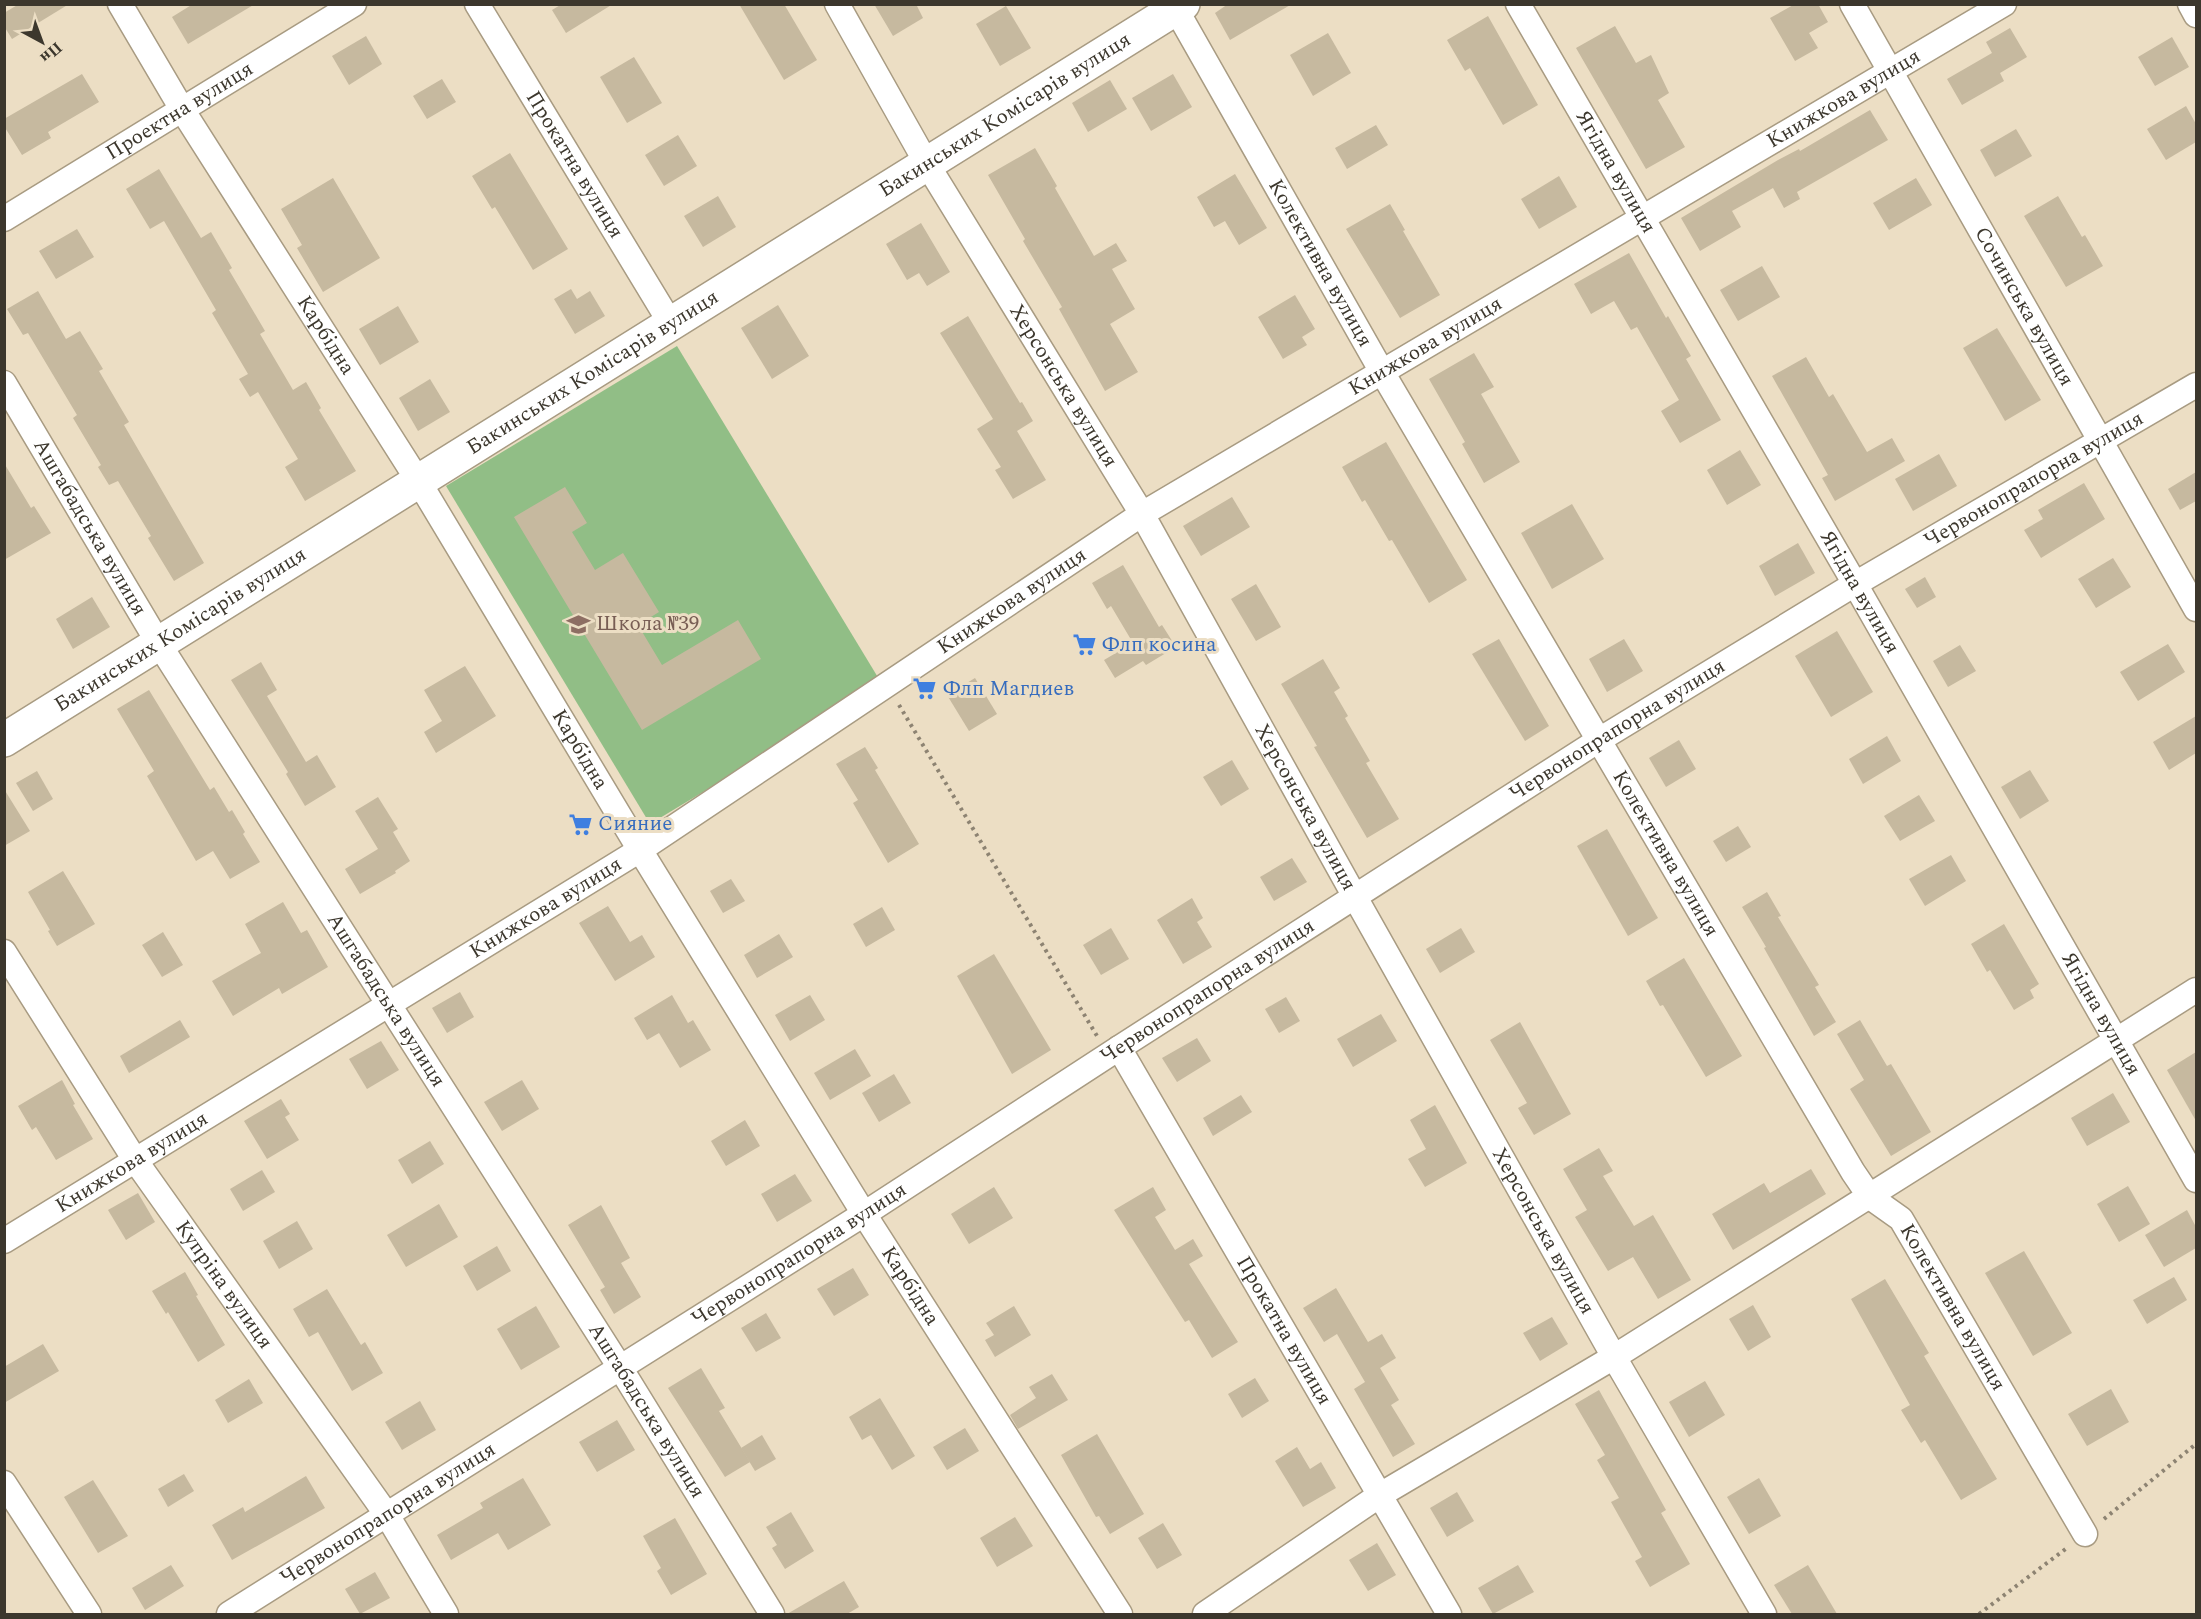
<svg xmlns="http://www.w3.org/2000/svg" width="2201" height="1619" font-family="Spectral,serif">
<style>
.green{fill:#91be86}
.building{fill:#c6b99f}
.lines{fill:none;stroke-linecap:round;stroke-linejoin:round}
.street-casing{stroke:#a89b82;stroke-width:27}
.secondary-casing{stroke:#a89b82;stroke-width:36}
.path{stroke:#8d8372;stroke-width:4;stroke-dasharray:3 4.5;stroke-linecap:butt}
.street{stroke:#fff;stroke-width:24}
.secondary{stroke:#fff;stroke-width:33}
.labels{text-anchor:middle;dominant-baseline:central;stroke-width:6;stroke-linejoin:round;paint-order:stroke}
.street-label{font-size:21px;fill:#3c372d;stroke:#ecdec4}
.education-label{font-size:21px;fill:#785e54;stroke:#ecdec4;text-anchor:start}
.shop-label{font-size:21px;fill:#366cbe;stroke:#ecdec4;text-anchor:start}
</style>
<rect width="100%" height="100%" fill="#ecdec4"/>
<!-- green -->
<polygon class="green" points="677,346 882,684 650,824 446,486"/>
<!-- building -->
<g class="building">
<polygon points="19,4 69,4 12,39 4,26 4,13"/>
<polygon points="193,4 255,4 188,44 172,17"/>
<polygon points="562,4 613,4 566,33 552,10"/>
<polygon points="739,4 784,4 817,60 784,80"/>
<polygon points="874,4 916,4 923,18 893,36"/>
<polygon points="1228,4 1292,4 1230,40 1215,13"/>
<polygon points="1795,4 1818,4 1828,22 1809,33 1818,48 1795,61 1770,18"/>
<polygon points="1006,6 1031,48 1000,66 976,24"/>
<polygon points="1488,16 1538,105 1503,125 1470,68 1465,71 1447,40"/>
<polygon points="1615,26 1636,63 1651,55 1669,93 1658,100 1685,147 1646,169 1576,48"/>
<polygon points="2010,28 2027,57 2000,73 2004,81 1962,105 1947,79 1992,53 1986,42"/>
<polygon points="1328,33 1351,73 1313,96 1290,55"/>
<polygon points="366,36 382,64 349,85 332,56"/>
<polygon points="2172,37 2189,67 2155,86 2138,57"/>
<polygon points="634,57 662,103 627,123 600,77"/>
<polygon points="82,74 99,102 48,132 51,138 22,155 4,126 4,119"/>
<polygon points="1173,74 1192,107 1151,131 1132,98"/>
<polygon points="442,79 456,102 427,119 413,96"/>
<polygon points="1110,80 1127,109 1088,132 1072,103"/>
<polygon points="2186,106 2196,124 2196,142 2166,160 2147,129"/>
<polygon points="1870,110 1888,140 1797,192 1800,199 1784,208 1773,188 1732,211 1741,227 1700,251 1681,218 1778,160 1799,149 1800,151"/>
<polygon points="1376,125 1388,145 1347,169 1335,148"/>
<polygon points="2016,129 2032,156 1995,177 1980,150"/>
<polygon points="678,135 697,166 664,186 645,155"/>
<polygon points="1035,148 1057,186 1055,188 1094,256 1116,243 1127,261 1112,269 1135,309 1110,324 1138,372 1105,391 1059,309 1062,307 1023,241 1025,239 988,175"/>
<polygon points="510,153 568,249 533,270 495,207 492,209 472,176"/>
<polygon points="159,169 201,238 211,232 232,268 229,270 265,331 260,334 293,390 306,382 321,408 319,410 356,471 305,501 285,467 298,459 258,392 250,397 239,379 248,374 212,313 216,310 164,221 150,229 126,189"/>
<polygon points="1235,174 1267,228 1239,245 1225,221 1214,227 1197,197"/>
<polygon points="1559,176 1577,207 1539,229 1521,199"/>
<polygon points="333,178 380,258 323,292 297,248 302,245 281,209"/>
<polygon points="1916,178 1932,205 1889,230 1873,203"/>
<polygon points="718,196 736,227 703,247 684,216"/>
<polygon points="2058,196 2082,237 2085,235 2103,266 2066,287 2024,216"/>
<polygon points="1390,204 1405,230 1403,231 1440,295 1400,318 1346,229"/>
<polygon points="921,223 950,272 927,286 919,273 907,280 886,244"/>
<polygon points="77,229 94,257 56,279 39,251"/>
<polygon points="1629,253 1666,318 1668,316 1691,356 1686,359 1721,420 1680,443 1661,411 1679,400 1637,327 1631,330 1614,301 1591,314 1574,284"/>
<polygon points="1762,266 1780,297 1738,321 1720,290"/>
<polygon points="571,289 577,299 590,291 605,316 575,334 554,299"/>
<polygon points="38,291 66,339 80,331 103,369 99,371 129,422 124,425 204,563 174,581 148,538 151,536 118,481 109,485 98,467 101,465 73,418 77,415 28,333 23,335 7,309"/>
<polygon points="1295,295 1315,329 1302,337 1307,345 1283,359 1258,317"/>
<polygon points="778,305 809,356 772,379 741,328"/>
<polygon points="398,306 419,342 380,365 359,329"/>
<polygon points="968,316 1020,403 1022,402 1033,421 1017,431 1046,480 1013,499 995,470 1001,467 977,429 993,419 940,333"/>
<polygon points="1997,328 2041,400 2005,421 1963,348"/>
<polygon points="1474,353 1494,387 1481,394 1520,462 1484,483 1462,444 1465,442 1429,379"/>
<polygon points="1806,357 1829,397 1833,394 1867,452 1892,438 1905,461 1835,501 1822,478 1828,475 1772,376"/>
<polygon points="430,379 450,412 418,431 399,398"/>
<polygon points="1386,442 1467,580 1429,603 1392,540 1389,541 1365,500 1362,502 1342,467"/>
<polygon points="1740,450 1761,485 1727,505 1707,470"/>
<polygon points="1939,454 1957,486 1913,511 1895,479"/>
<polygon points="4,463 31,508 34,506 51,533 4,560"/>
<polygon points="2196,472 2196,501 2180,510 2168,489"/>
<polygon points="2084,483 2105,519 2041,558 2024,530 2043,519 2038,510"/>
<polygon points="565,487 587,523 572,532 595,570 623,553 659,612 638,625 662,665 738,620 761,659 642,730 514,517"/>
<polygon points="1232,497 1250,527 1201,556 1183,526"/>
<polygon points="1572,504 1604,559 1552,589 1521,533"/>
<polygon points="1798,543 1815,573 1775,596 1759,566"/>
<polygon points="2113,558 2131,587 2096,608 2078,579"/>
<polygon points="1123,565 1159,627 1162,625 1176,647 1146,665 1143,661 1115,678 1104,660 1133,643 1111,606 1107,609 1092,583"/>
<polygon points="1925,577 1936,597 1917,608 1905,589"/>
<polygon points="1256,584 1281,627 1256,641 1231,599"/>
<polygon points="92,597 110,627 73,649 56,619"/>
<polygon points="1837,631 1873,692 1831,717 1795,656"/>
<polygon points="1499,639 1549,726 1525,741 1472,654"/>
<polygon points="1624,639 1643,671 1607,692 1589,659"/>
<polygon points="2168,644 2185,672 2138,701 2120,672"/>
<polygon points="1960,645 1976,671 1948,687 1933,661"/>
<polygon points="1323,659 1340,688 1334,692 1348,716 1345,718 1370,761 1366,763 1399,819 1367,838 1314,747 1317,746 1281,684"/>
<polygon points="261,662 277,690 267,696 306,762 317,755 336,787 305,806 286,774 288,772 231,680"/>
<polygon points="465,666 496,716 436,753 424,732 442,721 424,690"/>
<polygon points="975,678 997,714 969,731 947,695"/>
<polygon points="149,690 210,790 214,787 229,812 232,810 245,832 243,834 260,862 230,879 213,851 196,861 147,776 154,771 117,709"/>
<polygon points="2196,716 2196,753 2169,770 2153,742"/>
<polygon points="1887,736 1901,761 1863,784 1849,759"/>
<polygon points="1679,740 1696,769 1666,787 1649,758"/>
<polygon points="865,747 878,768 875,770 919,844 888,863 853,803 858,800 836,764"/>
<polygon points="1232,760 1249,789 1221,806 1203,777"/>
<polygon points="2030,770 2049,801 2020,819 2001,787"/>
<polygon points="37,771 53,799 33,811 16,783"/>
<polygon points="4,789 30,831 4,846"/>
<polygon points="1919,795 1935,821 1900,841 1884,816"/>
<polygon points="378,797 398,829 393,832 410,861 395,871 396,873 360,894 345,869 378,849 355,811"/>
<polygon points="1738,826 1751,847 1726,862 1713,841"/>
<polygon points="1607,829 1658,918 1628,936 1577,846"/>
<polygon points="1951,855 1966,881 1925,906 1909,879"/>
<polygon points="1292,858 1307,882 1274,901 1260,877"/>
<polygon points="63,871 95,924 57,946 48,931 50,930 28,892"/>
<polygon points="731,879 745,901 723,913 710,891"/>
<polygon points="1767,892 1781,916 1778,917 1819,985 1815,987 1836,1022 1814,1036 1764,948 1766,947 1742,907"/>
<polygon points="1192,898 1203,918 1197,922 1212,947 1183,964 1157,920"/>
<polygon points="283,902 301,933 307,930 328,967 282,994 279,988 233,1016 212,981 261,953 245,924"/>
<polygon points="608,906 630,942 642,935 655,957 615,981 579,923"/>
<polygon points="882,907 895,930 866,947 853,924"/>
<polygon points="2004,924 2039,984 2030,990 2034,998 2014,1010 1990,970 1987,972 1971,944"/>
<polygon points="1111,928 1129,959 1101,975 1083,945"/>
<polygon points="1461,928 1475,952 1440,973 1426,949"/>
<polygon points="163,932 183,965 162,977 142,945"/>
<polygon points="779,934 793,957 757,978 744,955"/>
<polygon points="994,954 1051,1050 1012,1074 957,976"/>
<polygon points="1684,958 1742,1056 1706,1077 1663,1005 1660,1006 1646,981"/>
<polygon points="460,992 474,1017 447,1033 432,1008"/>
<polygon points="672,995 688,1023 693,1020 711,1050 680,1068 659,1033 647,1040 634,1018"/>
<polygon points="810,995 825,1020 790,1041 775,1015"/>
<polygon points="1286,997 1300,1021 1279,1033 1265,1009"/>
<polygon points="1381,1014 1397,1041 1353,1067 1337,1039"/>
<polygon points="180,1020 190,1037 129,1073 120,1056"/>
<polygon points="1860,1020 1887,1066 1891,1064 1931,1132 1891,1156 1850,1089 1864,1080 1837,1034"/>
<polygon points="1520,1022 1571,1114 1534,1135 1518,1108 1527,1103 1490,1040"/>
<polygon points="1197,1038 1211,1061 1177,1082 1162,1058"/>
<polygon points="381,1041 399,1070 367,1089 349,1059"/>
<polygon points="855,1049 871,1076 830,1100 814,1073"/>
<polygon points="2196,1052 2196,1121 2167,1070"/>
<polygon points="894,1074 911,1103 879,1122 862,1093"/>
<polygon points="62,1080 75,1104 73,1105 93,1139 56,1160 36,1127 32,1130 18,1106"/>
<polygon points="522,1080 539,1109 502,1131 484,1102"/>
<polygon points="2113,1093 2130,1122 2087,1146 2071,1118"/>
<polygon points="1241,1095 1252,1112 1213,1136 1203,1118"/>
<polygon points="281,1099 290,1114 285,1117 299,1140 267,1159 244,1121"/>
<polygon points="1435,1105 1467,1163 1425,1187 1408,1159 1426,1149 1410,1120"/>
<polygon points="745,1120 760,1146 726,1166 711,1141"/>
<polygon points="430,1141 444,1164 412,1184 398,1160"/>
<polygon points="1599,1148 1613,1171 1603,1176 1634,1226 1653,1215 1691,1280 1658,1299 1633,1257 1608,1271 1575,1217 1587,1210 1563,1169"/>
<polygon points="1811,1169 1826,1194 1733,1250 1712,1214 1764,1183 1770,1193"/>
<polygon points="262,1170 275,1192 243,1211 230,1189"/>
<polygon points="795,1174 812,1201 777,1222 761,1194"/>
<polygon points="2128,1186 2150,1224 2119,1242 2097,1204"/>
<polygon points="994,1187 1013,1218 969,1244 951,1214"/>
<polygon points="1153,1187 1166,1210 1155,1217 1175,1250 1193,1239 1203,1256 1189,1264 1238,1342 1212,1358 1189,1320 1185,1322 1114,1210"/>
<polygon points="138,1193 155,1222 126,1240 108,1210"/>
<polygon points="439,1204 458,1237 406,1267 387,1235"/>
<polygon points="601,1205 630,1258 621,1263 641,1297 614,1314 600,1290 605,1287 568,1225"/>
<polygon points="2187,1210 2196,1227 2196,1248 2164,1267 2145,1235"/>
<polygon points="297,1221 313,1249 279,1269 263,1241"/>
<polygon points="497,1246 511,1271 477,1291 463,1266"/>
<polygon points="2024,1251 2072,1333 2033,1356 1985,1273"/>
<polygon points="853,1268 869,1295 834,1316 817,1289"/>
<polygon points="185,1272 198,1295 196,1296 225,1345 198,1362 168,1312 166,1314 152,1291"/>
<polygon points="2174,1277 2187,1300 2147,1324 2133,1300"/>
<polygon points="1885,1279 1929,1353 1924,1356 1997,1479 1961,1500 1925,1440 1921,1443 1901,1410 1910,1405 1851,1299"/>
<polygon points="1336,1288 1368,1342 1382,1334 1396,1358 1380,1368 1399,1400 1391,1405 1415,1444 1393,1457 1354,1389 1365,1382 1337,1334 1324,1342 1303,1308"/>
<polygon points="327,1289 361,1345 365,1342 383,1373 352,1391 318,1332 309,1337 293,1309"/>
<polygon points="1753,1305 1771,1337 1748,1351 1729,1319"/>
<polygon points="536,1306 560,1347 521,1370 497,1329"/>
<polygon points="1014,1306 1031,1335 995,1357 985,1340 994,1335 986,1323"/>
<polygon points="766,1313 781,1338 756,1352 741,1328"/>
<polygon points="1552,1317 1568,1344 1540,1361 1523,1333"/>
<polygon points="43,1344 59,1371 4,1403 4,1367"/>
<polygon points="701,1368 725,1408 719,1411 750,1462 725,1477 668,1388"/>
<polygon points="1052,1374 1068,1400 1018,1429 1010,1415 1036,1398 1029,1387"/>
<polygon points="1255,1378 1269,1401 1242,1418 1228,1394"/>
<polygon points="249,1379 263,1403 228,1423 215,1400"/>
<polygon points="1705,1381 1725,1415 1689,1437 1669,1402"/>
<polygon points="2111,1389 2129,1422 2087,1446 2068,1414"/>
<polygon points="1599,1390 1666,1510 1661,1513 1690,1564 1650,1587 1635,1561 1642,1557 1611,1502 1619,1498 1597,1460 1605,1455 1575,1404"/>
<polygon points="880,1398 915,1456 892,1470 871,1435 862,1440 849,1417"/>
<polygon points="420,1401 436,1430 402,1450 385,1422"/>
<polygon points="617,1420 635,1450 597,1472 579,1442"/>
<polygon points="965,1428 979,1451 947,1470 933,1447"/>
<polygon points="1097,1434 1144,1514 1110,1534 1099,1516 1096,1517 1061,1455"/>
<polygon points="762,1435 776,1459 755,1471 741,1448"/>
<polygon points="1297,1447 1310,1469 1321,1462 1336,1488 1303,1507 1275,1461"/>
<polygon points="184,1474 194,1491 168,1507 158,1489"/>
<polygon points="306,1476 325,1508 232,1560 212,1525 243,1507 245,1512"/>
<polygon points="523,1478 551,1525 508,1550 498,1533 451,1560 437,1535 483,1508 480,1503"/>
<polygon points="1759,1478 1781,1516 1749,1534 1727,1497"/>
<polygon points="93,1480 128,1536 98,1553 64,1497"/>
<polygon points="1457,1492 1474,1521 1447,1537 1430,1508"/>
<polygon points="791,1512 814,1551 785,1569 772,1548 777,1545 766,1527"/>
<polygon points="1015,1517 1033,1546 997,1567 980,1538"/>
<polygon points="675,1518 707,1574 671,1595 657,1571 661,1568 643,1536"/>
<polygon points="1163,1523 1182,1555 1157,1569 1138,1538"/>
<polygon points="1377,1543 1396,1575 1368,1591 1349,1560"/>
<polygon points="171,1565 184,1586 145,1610 132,1588"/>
<polygon points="1518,1565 1534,1592 1493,1614 1478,1588"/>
<polygon points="1808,1565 1837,1614 1792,1614 1774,1585"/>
<polygon points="375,1572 390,1598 360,1614 345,1589"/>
<polygon points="844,1581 859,1607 847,1614 787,1614"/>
</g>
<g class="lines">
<defs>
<g id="street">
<path id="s1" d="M120,4L183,111L419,482L640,850L864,1214L1120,1614"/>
<path id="s2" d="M477,4L671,324"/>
<path id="s3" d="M837,4L927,164L1142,514L1355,897L1614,1357L1764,1614"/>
<path id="s4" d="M1173,4L1382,372L1853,1172L1870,1197L1901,1219L2085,1534"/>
<path id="s5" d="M1518,4L1855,584L2196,1180"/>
<path id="s6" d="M1852,4L2196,609"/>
<polyline points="2190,4 2196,15"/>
<path id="s7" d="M4,219L354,4"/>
<path id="s8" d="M4,383L159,644L621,1369L772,1614"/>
<path id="s9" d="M4,952L135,1160L387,1515L446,1614"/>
<path id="s10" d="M1119,1048L1449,1614"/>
<path id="s11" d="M4,1241L640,850L1142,514L2004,4"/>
<polyline points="4,1483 89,1614"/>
<path id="s12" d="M229,1614L864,1214L1119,1048L1599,740L1855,584L2196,385"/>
<polyline points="1205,1614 1380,1495 1614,1357 2196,990"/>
</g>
<g id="secondary">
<path id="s13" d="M4,740L1183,4"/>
</g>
</defs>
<!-- street casing -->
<use href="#street" class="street-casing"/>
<!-- secondary casing -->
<use href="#secondary" class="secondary-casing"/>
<!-- path -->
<g class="path">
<polyline points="899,705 1097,1036"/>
<polyline points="2104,1519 2196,1444"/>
<polyline points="1979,1614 2067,1548"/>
</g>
<!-- street -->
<use href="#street" class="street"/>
<!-- secondary -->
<use href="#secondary" class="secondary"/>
</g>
<!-- icons -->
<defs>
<symbol id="school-bare" viewBox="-9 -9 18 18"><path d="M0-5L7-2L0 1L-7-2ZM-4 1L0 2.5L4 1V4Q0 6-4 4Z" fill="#8d6e63" stroke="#ecdec4" stroke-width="2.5" paint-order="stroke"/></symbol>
<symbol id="supermarket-bare" viewBox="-9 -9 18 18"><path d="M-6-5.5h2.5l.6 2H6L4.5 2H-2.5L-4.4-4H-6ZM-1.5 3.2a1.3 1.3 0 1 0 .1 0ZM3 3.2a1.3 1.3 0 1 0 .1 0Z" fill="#3f7fe0" stroke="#ecdec4" stroke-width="2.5" paint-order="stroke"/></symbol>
</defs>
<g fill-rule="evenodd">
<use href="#school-bare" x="562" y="608" width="33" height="33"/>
<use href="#supermarket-bare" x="1068" y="628" width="33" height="33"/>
<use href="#supermarket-bare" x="908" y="672" width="33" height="33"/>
<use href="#supermarket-bare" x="564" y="808" width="33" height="33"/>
</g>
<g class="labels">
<!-- street labels -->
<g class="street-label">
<text stroke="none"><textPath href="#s11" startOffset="2166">Книжкова вулиця</textPath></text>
<text stroke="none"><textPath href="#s7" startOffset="206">Проектна вулиця</textPath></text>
<text stroke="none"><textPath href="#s13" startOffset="1180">Бакинських Комісарів вулиця</textPath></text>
<text stroke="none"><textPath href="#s2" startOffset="188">Прокатна вулиця</textPath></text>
<text stroke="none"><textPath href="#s5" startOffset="194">Ягідна вулиця</textPath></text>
<text stroke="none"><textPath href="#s4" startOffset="298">Колективна вулиця</textPath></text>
<text stroke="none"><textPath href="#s6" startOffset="348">Сочинська вулиця</textPath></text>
<text stroke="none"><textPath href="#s1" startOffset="390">Карбідна</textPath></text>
<text stroke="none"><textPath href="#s11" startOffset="1680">Книжкова вулиця</textPath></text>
<text stroke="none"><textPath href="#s13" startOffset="694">Бакинських Комісарів вулиця</textPath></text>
<text stroke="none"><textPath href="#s3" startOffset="444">Херсонська вулиця</textPath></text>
<text stroke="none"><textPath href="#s12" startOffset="2132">Червонопрапорна вулиця</textPath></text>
<text stroke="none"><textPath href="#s8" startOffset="168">Ашгабадська вулиця</textPath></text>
<text stroke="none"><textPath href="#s5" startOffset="680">Ягідна вулиця</textPath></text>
<text stroke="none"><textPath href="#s11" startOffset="1194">Книжкова вулиця</textPath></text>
<text stroke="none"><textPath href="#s13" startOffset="208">Бакинських Комісарів вулиця</textPath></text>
<text stroke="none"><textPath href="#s12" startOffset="1646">Червонопрапорна вулиця</textPath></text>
<text stroke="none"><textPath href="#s1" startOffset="876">Карбідна</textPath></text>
<text stroke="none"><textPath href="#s3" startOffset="930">Херсонська вулиця</textPath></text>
<text stroke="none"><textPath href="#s4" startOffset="982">Колективна вулиця</textPath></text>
<text stroke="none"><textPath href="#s11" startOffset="636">Книжкова вулиця</textPath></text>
<text stroke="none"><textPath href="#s12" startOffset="1160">Червонопрапорна вулиця</textPath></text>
<text stroke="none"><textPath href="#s8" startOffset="726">Ашгабадська вулиця</textPath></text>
<text stroke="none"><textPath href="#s5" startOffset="1166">Ягідна вулиця</textPath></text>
<text stroke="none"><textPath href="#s11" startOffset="150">Книжкова вулиця</textPath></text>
<text stroke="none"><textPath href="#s3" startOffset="1416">Херсонська вулиця</textPath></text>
<text stroke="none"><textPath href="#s12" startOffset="674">Червонопрапорна вулиця</textPath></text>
<text stroke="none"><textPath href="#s9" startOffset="399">Купріна вулиця</textPath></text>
<text stroke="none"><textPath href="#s1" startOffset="1506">Карбідна</textPath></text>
<text stroke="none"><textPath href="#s4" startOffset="1522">Колективна вулиця</textPath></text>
<text stroke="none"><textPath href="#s10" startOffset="327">Прокатна вулиця</textPath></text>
<text stroke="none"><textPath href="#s8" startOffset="1212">Ашгабадська вулиця</textPath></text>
<text stroke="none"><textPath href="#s12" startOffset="188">Червонопрапорна вулиця</textPath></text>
</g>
<!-- education labels -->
<g class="education-label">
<text x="596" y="624">Школа №39</text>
</g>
<!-- shop labels -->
<g class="shop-label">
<text x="1102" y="645">Флп косина</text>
<text x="943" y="689">Флп Магдиев</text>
<text x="598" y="824">Сияние</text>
</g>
</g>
<!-- border -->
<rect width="2201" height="1619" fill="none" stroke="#3c372d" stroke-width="12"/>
<!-- north arrow -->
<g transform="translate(42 42) rotate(139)" stroke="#ecdec4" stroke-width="4.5" paint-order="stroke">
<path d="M0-4.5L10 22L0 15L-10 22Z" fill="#3c372d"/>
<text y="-9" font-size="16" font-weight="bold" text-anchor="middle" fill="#3c372d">Пн</text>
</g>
</svg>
